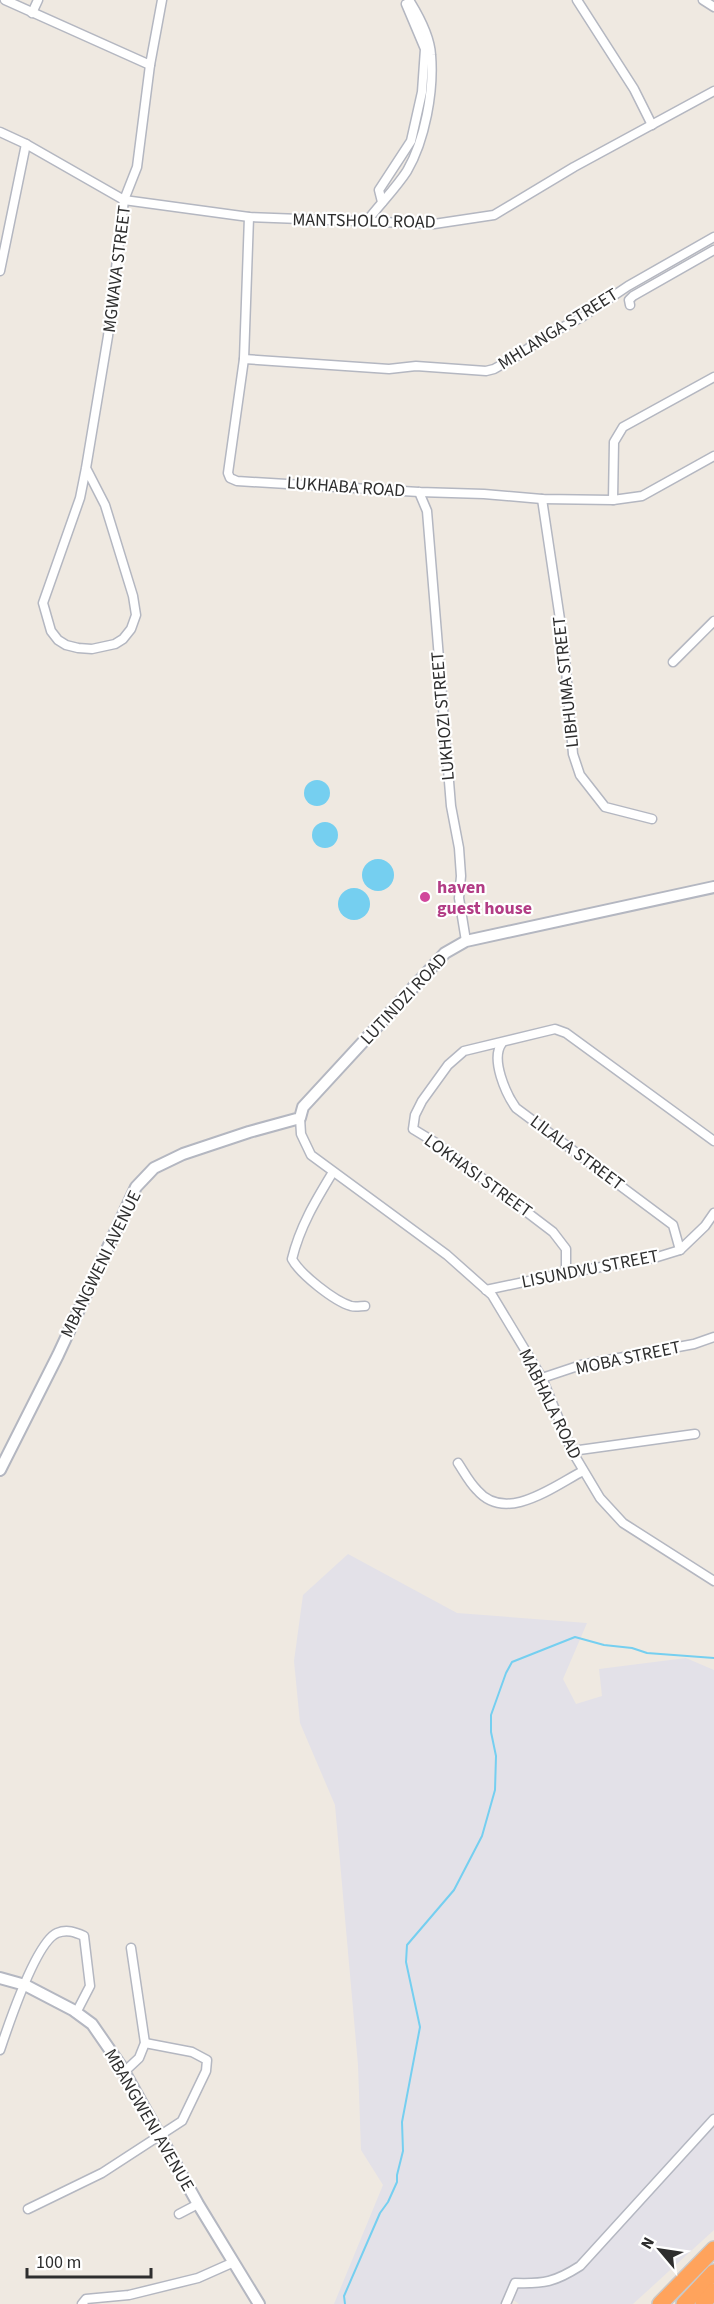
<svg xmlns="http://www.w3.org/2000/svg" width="714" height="2304" font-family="'Source Sans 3',sans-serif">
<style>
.industrial{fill:#e3e1e8}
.water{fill:#75cff0}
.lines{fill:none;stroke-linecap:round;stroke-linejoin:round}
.stream{stroke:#75cff0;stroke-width:2}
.minor-casing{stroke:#b4b7c1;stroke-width:11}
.tertiary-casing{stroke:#b4b7c1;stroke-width:14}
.motorway-casing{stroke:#c9c9c9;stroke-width:18}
.minor{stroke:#fff;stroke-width:8}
.tertiary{stroke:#fff;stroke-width:10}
.motorway{stroke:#ffa35c;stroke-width:15}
.hotel-dot{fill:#d1479c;stroke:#fff;stroke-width:2}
.labels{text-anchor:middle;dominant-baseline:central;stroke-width:4.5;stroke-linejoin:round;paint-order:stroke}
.street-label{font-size:18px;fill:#2e2e2e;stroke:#fff}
.hotel-label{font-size:18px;font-weight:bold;fill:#b23c85;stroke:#fff;text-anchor:start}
</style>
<rect width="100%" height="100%" fill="#efe9e1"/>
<!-- industrial -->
<polygon class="industrial" points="348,1554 457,1613 587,1623 563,1679 576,1704 602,1696 599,1669 686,1658 714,1670 714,2230 633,2304 519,2304 509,2297 506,2304 334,2304 383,2185 361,2150 358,2065 335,1805 300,1723 294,1661 303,1595"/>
<!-- water -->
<g class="water">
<circle cx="317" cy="793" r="13"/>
<circle cx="325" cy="835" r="13"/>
<circle cx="378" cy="875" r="16"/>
<circle cx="354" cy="904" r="16"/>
</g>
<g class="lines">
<!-- stream -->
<polyline class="stream" points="345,2304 344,2296 380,2213 388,2202 397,2182 397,2175 403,2151 402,2122 420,2027 406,1962 407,1945 454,1890 482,1836 495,1790 496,1756 491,1732 491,1715 506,1673 512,1662 575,1637 604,1645 632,1648 647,1653 714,1658"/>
<defs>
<g id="minor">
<polyline points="5,0 150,65"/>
<polyline points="577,0 634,89 652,125"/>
<polyline points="703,0 714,7"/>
<polyline points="32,13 38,0"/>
<polyline points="0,132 26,144 124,200 249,217 434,224 494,215 574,167 714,91"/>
<polyline points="382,202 379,190 411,141 422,92 425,49 406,4"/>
<polyline points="249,217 244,359 228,473 230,478 237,481 419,492 484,494 542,499 613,500 642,496 714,456"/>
<path d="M367,221C380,204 396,188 407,171C425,140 434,91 431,55C430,36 419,16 409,0"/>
<polyline points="0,271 26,144"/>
<polyline points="630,305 629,300 633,296 714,250"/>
<polyline points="244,359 389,369 416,366 486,371 494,369 519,355 544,337 582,317 628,286 714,237"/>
<polyline points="86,468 105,505 133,596 136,615 131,629 123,639 115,644 92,649 78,648 66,645 58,640 51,631 43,603 80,498 86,468 108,336 124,200 137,167 150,65 162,0"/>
<polyline points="419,492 427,511 451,806 459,848 461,876 459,898 466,941"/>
<polyline points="542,499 564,646 573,754 580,775 605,807 652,819"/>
<polyline points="613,500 614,442 623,427 714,377"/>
<polyline points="673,662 714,621"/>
<path d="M502,1043C490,1059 506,1094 516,1108L673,1225L680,1250"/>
<polyline points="300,1118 301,1134 311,1155 447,1255 492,1295 542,1378 572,1451 600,1498 623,1523 714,1581"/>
<path d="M333,1172C316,1200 300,1226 292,1259C300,1274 334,1301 351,1306C355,1307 361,1306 365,1306"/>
<polyline points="566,1273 566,1249 553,1232 436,1143 413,1129 415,1115 422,1101 448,1065 464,1051 555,1029 566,1033 714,1141"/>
<polyline points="486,1290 566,1273 654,1258 680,1250 705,1226 714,1213"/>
<polyline points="542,1378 581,1365 694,1344 714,1337"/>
<polyline points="572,1451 695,1434"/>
<path d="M458,1463C464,1472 469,1482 477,1490C506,1524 554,1486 583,1471"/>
<path d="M0,2050C8,2026 36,1942 57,1933C67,1929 75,1932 84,1936L90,1986L76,2013"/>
<polyline points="124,2072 139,2058 145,2043 131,1948"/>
<polyline points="28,2209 102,2173 182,2121 206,2071 207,2060 192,2052 145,2043"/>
<polyline points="179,2214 198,2204"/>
<polyline points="82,2304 86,2299 129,2295 198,2278 234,2262"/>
<path d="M506,2304L515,2283C544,2284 555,2282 580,2266L714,2119"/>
</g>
<g id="tertiary">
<polyline points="0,1470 58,1355 136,1187 154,1168 183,1154 249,1132 300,1118 303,1107 445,953 466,941 714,887"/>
<polyline points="0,1978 25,1985 73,2010 92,2024 121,2066 198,2204 259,2304"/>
</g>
<g id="motorway">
<polyline points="660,2304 714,2249"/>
<polyline points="684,2304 714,2272"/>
<polyline points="703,2304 714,2291"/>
</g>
</defs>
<!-- minor casing -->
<use href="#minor" class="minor-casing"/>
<!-- tertiary casing -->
<use href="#tertiary" class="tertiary-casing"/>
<!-- motorway casing -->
<use href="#motorway" class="motorway-casing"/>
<!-- minor -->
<use href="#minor" class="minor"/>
<!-- tertiary -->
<use href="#tertiary" class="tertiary"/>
<!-- motorway -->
<use href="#motorway" class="motorway"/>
</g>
<!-- markers -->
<circle class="hotel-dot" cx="425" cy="897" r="6"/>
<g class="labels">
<!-- street labels -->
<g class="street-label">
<text transform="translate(364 221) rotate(1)">MANTSHOLO ROAD</text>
<text transform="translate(117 269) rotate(-83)">MGWAVA STREET</text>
<text transform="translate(558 329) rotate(-32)">MHLANGA STREET</text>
<text transform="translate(346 487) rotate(4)">LUKHABA ROAD</text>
<text transform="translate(566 682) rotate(-96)">LIBHUMA STREET</text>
<text transform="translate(443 716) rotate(-95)">LUKHOZI STREET</text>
<text transform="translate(404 999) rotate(-47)">LUTINDZI ROAD</text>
<text transform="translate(577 1153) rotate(37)">LILALA STREET</text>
<text transform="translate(478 1176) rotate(36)">LOKHASI STREET</text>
<text transform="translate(101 1264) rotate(-64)">MBANGWENI AVENUE</text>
<text transform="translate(590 1269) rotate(-11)">LISUNDVU STREET</text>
<text transform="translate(628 1358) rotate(-12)">MOBA STREET</text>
<text transform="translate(550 1404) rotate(64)">MABHALA ROAD</text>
<text transform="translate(149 2120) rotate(60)">MBANGWENI AVENUE</text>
</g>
<!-- hotel labels -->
<g class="hotel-label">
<text x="437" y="887">haven<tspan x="437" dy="21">guest house</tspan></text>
</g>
</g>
<!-- north arrow -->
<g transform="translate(660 2250) rotate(299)" stroke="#ffffff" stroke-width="4.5" paint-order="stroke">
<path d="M0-4.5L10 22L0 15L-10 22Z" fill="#2e2e2e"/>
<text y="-9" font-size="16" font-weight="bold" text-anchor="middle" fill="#2e2e2e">N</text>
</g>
<!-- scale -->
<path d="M27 2268v9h124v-9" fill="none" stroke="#2e2e2e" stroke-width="3"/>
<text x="36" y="2268" font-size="18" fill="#2e2e2e" stroke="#ffffff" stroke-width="4.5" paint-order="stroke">100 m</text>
</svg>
